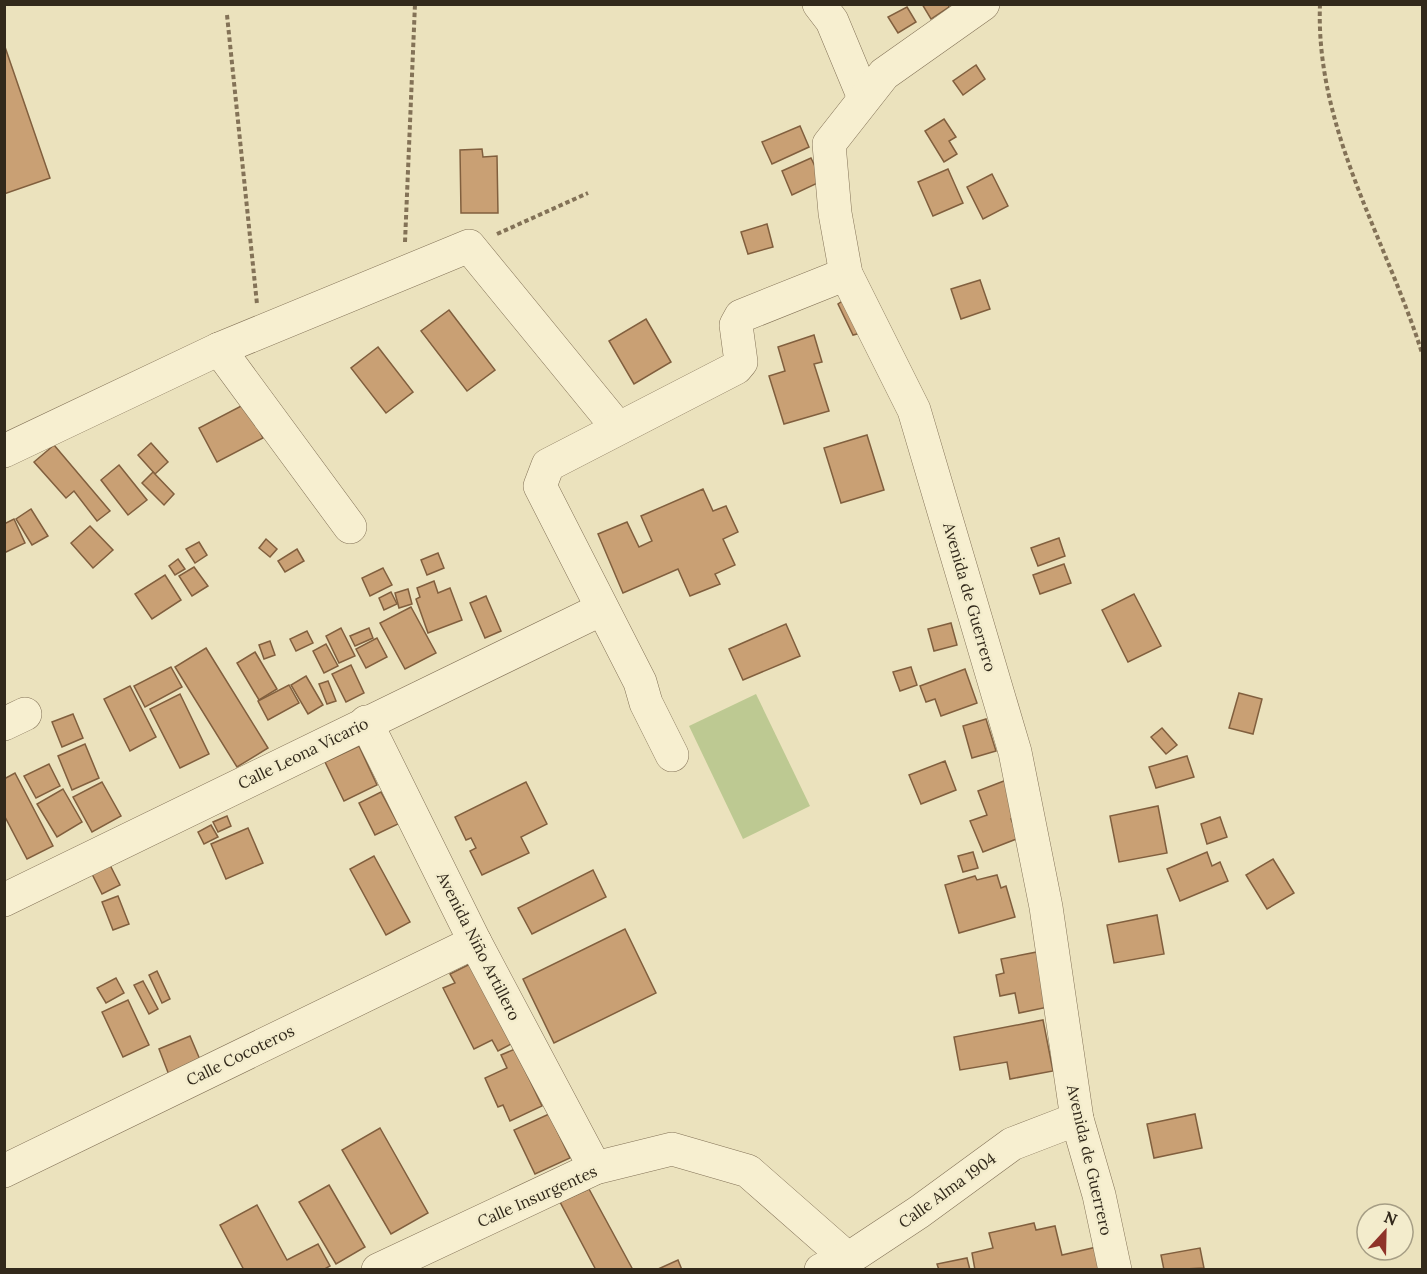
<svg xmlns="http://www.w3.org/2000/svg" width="1427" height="1274" font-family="Lora,serif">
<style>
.green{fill:#bdc992}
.building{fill:#c9a074;stroke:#815f3e;stroke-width:1.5}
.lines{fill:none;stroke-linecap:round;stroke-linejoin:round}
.minor-casing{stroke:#837257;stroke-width:34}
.path{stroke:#837257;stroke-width:4;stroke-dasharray:4.5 3;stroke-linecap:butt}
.minor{stroke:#f7efd0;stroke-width:33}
.labels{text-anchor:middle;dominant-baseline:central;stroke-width:5;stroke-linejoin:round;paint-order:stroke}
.street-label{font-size:16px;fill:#32291b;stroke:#f3eccc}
</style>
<rect width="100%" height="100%" fill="#ebe2bd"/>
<!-- green -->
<polygon class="green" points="756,694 810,806 743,839 689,726"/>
<!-- building -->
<g class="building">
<polygon points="922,4 948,4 949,7 931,19"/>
<polygon points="907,7 916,22 898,33 888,17"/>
<polygon points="4,44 50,178 4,194"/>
<polygon points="976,65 985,79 963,95 953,81"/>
<polygon points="944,119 956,137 949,141 957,154 944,162 925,131"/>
<polygon points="800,126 809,147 772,164 762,142"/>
<polygon points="482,149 483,157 497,156 498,213 461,213 460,150"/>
<polygon points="811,158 822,181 792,195 782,171"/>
<polygon points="948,169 963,203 933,216 918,182"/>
<polygon points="992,174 1008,206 983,219 967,187"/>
<polygon points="767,224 773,247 748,254 741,232"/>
<polygon points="980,280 990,309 961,319 951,289"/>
<polygon points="847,298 865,332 853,335 838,304"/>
<polygon points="449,310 495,370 467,391 421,331"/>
<polygon points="646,319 671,362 634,384 609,341"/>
<polygon points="814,335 822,362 814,364 829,411 784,424 769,376 785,371 778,347"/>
<polygon points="378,347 413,392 386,413 351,368"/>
<polygon points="245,404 263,438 217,462 199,428"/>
<polygon points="867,435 884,490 841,503 824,448"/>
<polygon points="151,443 168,462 155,474 138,455"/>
<polygon points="54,445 110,511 97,521 74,491 66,498 34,462"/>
<polygon points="119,465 147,500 128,515 101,480"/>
<polygon points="153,472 174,494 164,505 142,483"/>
<polygon points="703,489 713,511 726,506 738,532 723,539 735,565 715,574 720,584 690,596 678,569 623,593 598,534 627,522 639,547 652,541 641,516"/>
<polygon points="31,509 48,536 32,545 16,519"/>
<polygon points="14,519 25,543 4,553 4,524"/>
<polygon points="90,526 113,550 93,568 71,543"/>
<polygon points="1059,538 1065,556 1038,566 1031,548"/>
<polygon points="266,539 277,549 270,557 259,548"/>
<polygon points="199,542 207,555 195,563 186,549"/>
<polygon points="297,549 304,561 285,572 278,561"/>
<polygon points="438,553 444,568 427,575 421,560"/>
<polygon points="178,559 185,569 175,575 169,566"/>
<polygon points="1064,564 1071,583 1040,594 1033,575"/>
<polygon points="194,567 208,586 192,596 179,576"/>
<polygon points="383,568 392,585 370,596 362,578"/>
<polygon points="165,575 181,600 152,619 135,594"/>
<polygon points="434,581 438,593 450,588 462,620 428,633 416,599 420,597 417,588"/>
<polygon points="408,589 412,604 399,608 395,593"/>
<polygon points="391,592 397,604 384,610 379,598"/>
<polygon points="1134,594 1161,646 1128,662 1102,610"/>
<polygon points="486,596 501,631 485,638 470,603"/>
<polygon points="411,607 436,653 405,669 380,623"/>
<polygon points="951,623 957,645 934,651 928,629"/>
<polygon points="786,624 800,656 743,680 729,649"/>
<polygon points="341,628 355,656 339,663 326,636"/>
<polygon points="369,628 373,638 355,646 350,636"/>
<polygon points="307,631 313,643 296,651 290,639"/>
<polygon points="377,638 387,657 366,668 356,649"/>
<polygon points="270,641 275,655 264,659 259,645"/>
<polygon points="326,644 338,666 324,673 313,651"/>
<polygon points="206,648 268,748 237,767 175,667"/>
<polygon points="255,652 277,689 259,700 237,663"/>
<polygon points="351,665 364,693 346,702 332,674"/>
<polygon points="171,667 182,687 145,707 134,686"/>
<polygon points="911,667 917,685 900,691 893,672"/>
<polygon points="965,669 977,703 941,716 935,699 926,702 920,686"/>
<polygon points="306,676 323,705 308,714 291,685"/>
<polygon points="328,681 336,701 327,704 319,684"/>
<polygon points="289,685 299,703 268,720 258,701"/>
<polygon points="130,686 156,737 130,751 104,699"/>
<polygon points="1239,693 1262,699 1253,734 1229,728"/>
<polygon points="180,694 209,754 180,768 150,709"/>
<polygon points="73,714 83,738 62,747 52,722"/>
<polygon points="986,719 996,751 972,758 963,726"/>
<polygon points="1162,728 1177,745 1166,754 1151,737"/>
<polygon points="85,744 99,778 72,790 58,756"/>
<polygon points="359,746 377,785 344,801 325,762"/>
<polygon points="1187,756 1194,777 1156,788 1149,767"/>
<polygon points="945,761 956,790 921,804 909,775"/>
<polygon points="49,764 60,786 36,798 24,776"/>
<polygon points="15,773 53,846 27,859 4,815 4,779"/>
<polygon points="1009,779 1023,814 1011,819 1019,838 983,852 970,821 987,815 978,791"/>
<polygon points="102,782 121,816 92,832 73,797"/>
<polygon points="526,782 547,824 521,837 529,853 482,875 470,851 476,848 471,838 466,840 455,817"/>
<polygon points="63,789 82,822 57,837 37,804"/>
<polygon points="381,792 398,824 375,835 359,803"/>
<polygon points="1158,806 1167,853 1119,862 1110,816"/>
<polygon points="227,816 231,826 218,832 213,822"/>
<polygon points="1220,817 1227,837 1207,844 1201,824"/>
<polygon points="211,825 218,837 204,844 198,832"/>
<polygon points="248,828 263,863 226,879 211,844"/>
<polygon points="973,852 978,868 963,872 958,856"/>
<polygon points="1207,852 1212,866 1220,862 1228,881 1180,901 1167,869"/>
<polygon points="374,856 410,922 386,935 350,869"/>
<polygon points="1273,859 1294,893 1267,909 1246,875"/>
<polygon points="109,863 120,885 102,894 91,872"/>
<polygon points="593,870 606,897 532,934 518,908"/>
<polygon points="997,875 1001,888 1006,886 1015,917 959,933 945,885 975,876 977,880"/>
<polygon points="118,896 129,924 113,930 102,902"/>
<polygon points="1157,915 1164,954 1114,963 1107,925"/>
<polygon points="625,929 656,993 554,1043 523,979"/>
<polygon points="1042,951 1053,1006 1019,1013 1015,993 1000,996 996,975 1004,973 1001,959"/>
<polygon points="478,960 513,1043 498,1051 492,1040 474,1049 443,988 455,983 450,974"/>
<polygon points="157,971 170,999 162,1003 149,975"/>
<polygon points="116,978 124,993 106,1003 97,988"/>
<polygon points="143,981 158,1009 149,1014 134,985"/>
<polygon points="128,1000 149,1045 123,1057 102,1012"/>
<polygon points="1043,1020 1053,1071 1010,1079 1007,1062 960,1070 954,1037"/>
<polygon points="190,1036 201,1062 169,1075 159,1049"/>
<polygon points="515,1049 542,1106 510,1121 503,1105 498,1107 485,1078 507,1068 501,1055"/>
<polygon points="549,1114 570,1158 535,1174 514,1130"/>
<polygon points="1195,1114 1202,1148 1154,1158 1147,1124"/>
<polygon points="380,1128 428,1213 391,1234 342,1150"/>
<polygon points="329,1185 365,1247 336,1264 299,1202"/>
<polygon points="589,1189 633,1270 596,1270 560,1202"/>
<polygon points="257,1205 287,1260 318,1244 330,1266 323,1270 244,1270 220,1225"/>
<polygon points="1034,1223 1036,1230 1055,1226 1062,1255 1101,1246 1107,1270 975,1270 972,1253 993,1248 989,1233"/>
<polygon points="1200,1248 1204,1268 1164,1270 1161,1255"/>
<polygon points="967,1258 970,1270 939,1270 937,1264"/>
<polygon points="678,1260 682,1270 656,1270"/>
</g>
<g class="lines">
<defs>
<g id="minor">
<polyline points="819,4 832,21 864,98"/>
<polyline points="983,4 884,74 829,144 835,213 846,274 914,410 1015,752 1046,907 1077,1119 1099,1195 1115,1270"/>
<polyline points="219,349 350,527"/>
<polyline points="4,451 219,349 469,246 618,428"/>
<polyline points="366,722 475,942 595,1168"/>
<polyline points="4,724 25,714"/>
<polyline points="672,755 646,703 640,682 540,486 548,465 736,368 741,362 736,325 741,316 846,274"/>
<polyline points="4,900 602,609"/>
<polyline points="4,1171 475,942"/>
<polyline points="378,1270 595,1168 672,1149 748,1171 847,1258"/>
<polyline points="821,1270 857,1253 919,1212 1012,1144 1077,1119"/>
</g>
</defs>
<!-- minor casing -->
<use href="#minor" class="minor-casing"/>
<!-- path -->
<g class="path">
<path d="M1320,4C1315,128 1386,239 1422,353"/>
<polyline points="227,15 257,304"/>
<polyline points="497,234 588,193"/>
<polyline points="405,242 415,4"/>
</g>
<!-- minor -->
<use href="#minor" class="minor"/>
</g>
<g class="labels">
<!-- street labels -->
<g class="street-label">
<text transform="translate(970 597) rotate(74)">Avenida de Guerrero</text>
<text transform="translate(303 753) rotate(-26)">Calle Leona Vicario</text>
<text transform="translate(479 946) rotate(63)">Avenida Niño Artillero</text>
<text transform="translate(240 1055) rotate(-26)">Calle Cocoteros</text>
<text transform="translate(1090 1160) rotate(77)">Avenida de Guerrero</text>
<text transform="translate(947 1190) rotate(-36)">Calle Alma 1904</text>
<text transform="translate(537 1196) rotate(-24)">Calle Insurgentes</text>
</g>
</g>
<!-- border -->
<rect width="1427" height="1274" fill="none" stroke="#32291b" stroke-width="12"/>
<!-- north arrow -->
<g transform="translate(1385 1232) rotate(22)"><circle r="28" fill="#f3eccc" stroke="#a69e85" stroke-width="1.5"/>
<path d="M0-4.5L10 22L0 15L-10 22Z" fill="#8f3329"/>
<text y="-9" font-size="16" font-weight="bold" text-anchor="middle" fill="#32291b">N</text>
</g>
</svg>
